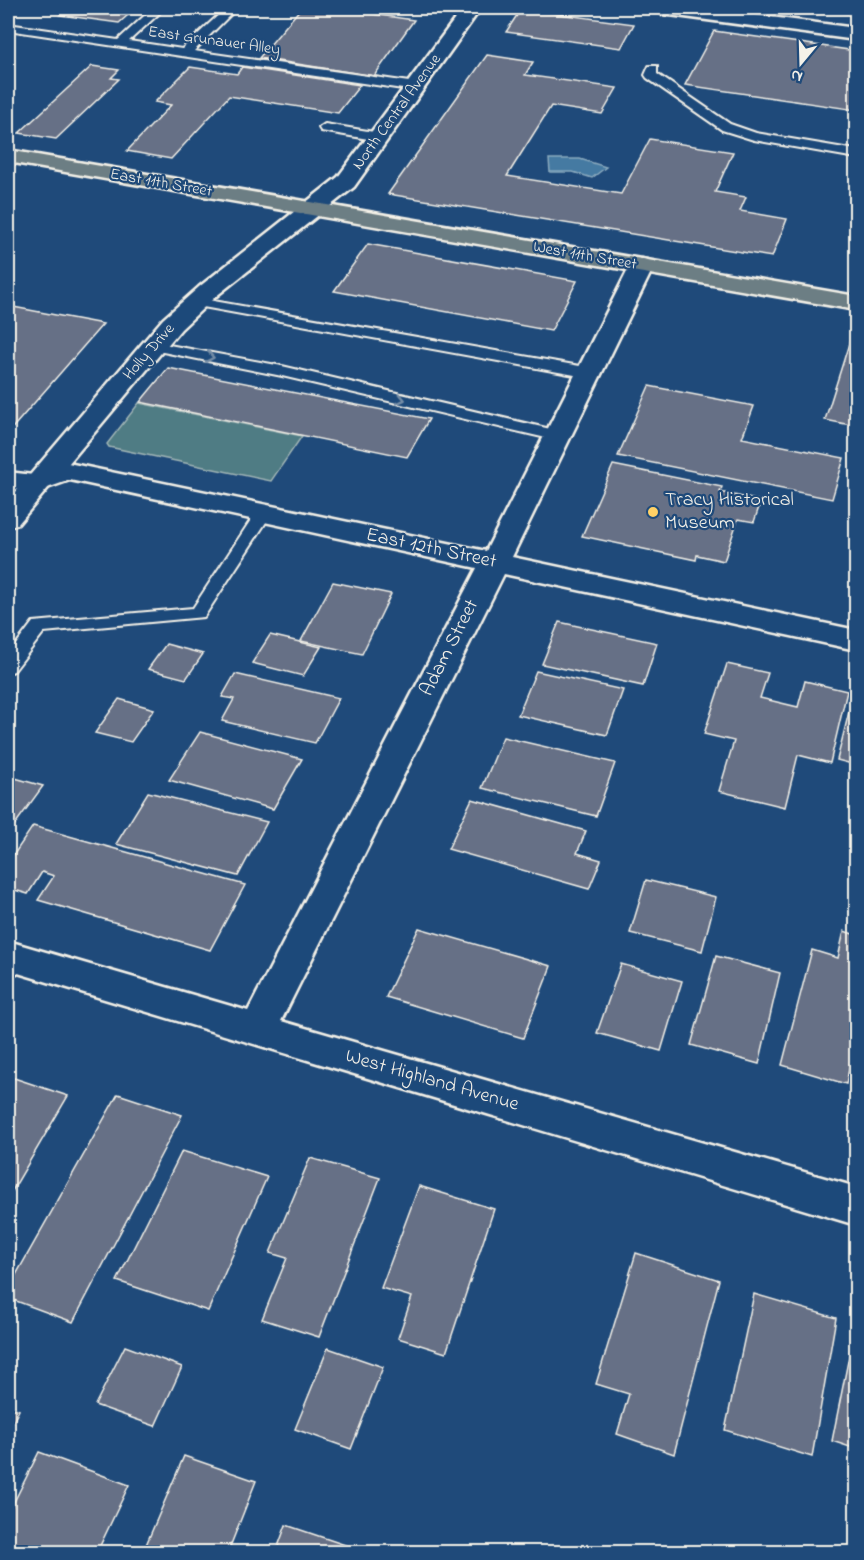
<svg xmlns="http://www.w3.org/2000/svg" width="864" height="1560" font-family="'Indie Flower',sans-serif">
<style>
.green{fill:#4f7b84;stroke:#a2b6b6;stroke-width:1.5}
.water{fill:#457aa2;stroke:#8baabe;stroke-width:1.5}
.building{fill:#666f86;stroke:#f4f1e8;stroke-width:1.5}
.lines{fill:none;stroke-linecap:round;stroke-linejoin:round}
.service-casing{stroke:#f4f1e8;stroke-width:4}
.minor-casing{stroke:#f4f1e8;stroke-width:5}
.tertiary-casing{stroke:#f4f1e8;stroke-width:5}
.primary-casing{stroke:#f4f1e8;stroke-width:5}
.service{fill:#1f4a7a;fill-rule:evenodd}
.minor{fill:#1f4a7a;fill-rule:evenodd}
.tertiary{fill:#1f4a7a;fill-rule:evenodd}
.primary{fill:#6c7e84;fill-rule:evenodd}
.oneway{stroke:#748da6}
.poi-dot{fill:#ffd166;stroke:#1f4a7a;stroke-width:2}
.labels{text-anchor:middle;dominant-baseline:central;stroke-width:4.5;stroke-linejoin:round;paint-order:stroke}
.far-street-label{font-size:16px;fill:#f4f1e8;stroke:#1f4a7a}
.poi-label{font-size:20px;fill:#f4f1e8;stroke:#1f4a7a;text-anchor:start}
.street-label{font-size:20px;fill:#f4f1e8;stroke:#1f4a7a}
</style>
<rect width="100%" height="100%" fill="#1f4a7a"/>
<filter id="ink" filterUnits="userSpaceOnUse"><feTurbulence type="fractalNoise" baseFrequency=".0167" numOctaves="2"/><feDisplacementMap in="SourceGraphic" scale="12" xChannelSelector="R" yChannelSelector="G"/><feConvolveMatrix kernelMatrix="1 2 1 2 8 2 1 2 1" color-interpolation-filters="sRGB"/></filter>
<g filter="url(#ink)">
<!-- green -->
<polygon class="green" points="139,403 302,436 271,481 109,447 107,444"/>
<!-- water -->
<polygon class="water" points="549,159 580,159 606,167 592,178 573,172 550,172"/>
<!-- building -->
<g class="building">
<polygon points="69,8 136,8 119,23 60,15"/>
<polygon points="301,8 330,8 414,20 374,76 259,58"/>
<polygon points="807,8 856,8 856,14"/>
<polygon points="521,9 634,24 621,48 506,32"/>
<polygon points="714,31 856,51 856,110 685,85"/>
<polygon points="487,55 533,62 525,75 617,88 602,114 551,106 507,176 621,194 650,139 733,152 715,192 746,197 740,211 787,219 772,257 388,194"/>
<polygon points="92,66 119,70 111,78 119,79 56,139 19,133"/>
<polygon points="190,67 237,74 242,67 360,85 338,113 229,96 171,159 127,151 171,105 155,102"/>
<polygon points="368,244 577,281 551,331 334,291"/>
<polygon points="8,306 103,324 8,433"/>
<polygon points="852,334 856,335 856,426 825,420"/>
<polygon points="168,368 429,419 407,457 140,402"/>
<polygon points="649,386 754,406 742,438 844,458 832,499 618,456"/>
<polygon points="613,465 722,487 720,492 761,501 754,522 738,519 724,561 697,555 696,560 582,536"/>
<polygon points="333,582 391,594 362,654 301,641"/>
<polygon points="559,622 657,643 643,686 542,664"/>
<polygon points="270,635 321,647 303,676 252,663"/>
<polygon points="166,644 203,654 186,679 148,669"/>
<polygon points="727,664 768,673 760,698 798,707 805,681 847,691 830,763 798,755 785,807 719,791 734,741 704,734"/>
<polygon points="536,671 623,690 607,735 518,715"/>
<polygon points="235,674 339,698 315,743 222,721 234,699 222,697"/>
<polygon points="119,699 154,709 131,742 95,733"/>
<polygon points="851,704 856,705 856,765 837,760"/>
<polygon points="200,732 302,759 273,809 169,780"/>
<polygon points="503,737 615,763 596,816 482,788"/>
<polygon points="8,776 43,786 8,834"/>
<polygon points="148,792 267,822 238,876 116,844"/>
<polygon points="472,799 586,831 577,853 601,860 589,889 448,849"/>
<polygon points="33,826 245,885 210,950 38,900 54,876 42,872 28,894 8,888 8,863"/>
<polygon points="646,880 716,897 702,951 630,933"/>
<polygon points="419,928 551,966 523,1038 386,997"/>
<polygon points="844,931 856,935 856,1035 846,1084 782,1065 812,950 838,958"/>
<polygon points="716,956 780,973 759,1064 691,1045"/>
<polygon points="621,964 682,981 661,1051 597,1033"/>
<polygon points="8,1076 68,1096 8,1198"/>
<polygon points="118,1094 182,1115 73,1322 8,1298 8,1289"/>
<polygon points="182,1151 267,1177 208,1311 117,1281"/>
<polygon points="310,1158 380,1178 319,1337 262,1319 287,1258 270,1253"/>
<polygon points="419,1186 494,1209 446,1353 398,1338 412,1297 381,1288"/>
<polygon points="636,1253 719,1280 674,1454 617,1434 629,1394 596,1384"/>
<polygon points="754,1294 836,1318 812,1457 725,1430"/>
<polygon points="856,1321 856,1449 832,1441"/>
<polygon points="125,1346 182,1367 155,1426 95,1405"/>
<polygon points="328,1348 383,1367 351,1449 295,1429"/>
<polygon points="8,1406 19,1410 8,1432"/>
<polygon points="39,1452 129,1485 97,1552 8,1552 8,1514"/>
<polygon points="184,1456 256,1481 228,1552 143,1552"/>
<polygon points="286,1525 366,1552 276,1552"/>
</g>
<g class="lines">
<defs>
<g id="service">
<polygon points="153,8 165,8 129,41 182,49 226,8 237,8 194,51 416,83 422,87 416,91 8,30 8,24 118,40"/>
<polygon points="649,66 657,66 657,74 730,124 756,133 856,150 856,158 754,140 722,130 647,78 645,75"/>
<polygon points="325,124 380,133 386,137 380,141 321,131 319,128"/>
<polygon points="197,298 591,368 599,373 591,378 192,305 192,299"/>
<polygon points="153,342 282,366 559,431 567,436 559,441 282,376 148,349 146,346 148,343"/>
<polygon points="264,508 272,513 204,617 44,632 14,671 8,673 8,655 33,622 193,608 258,509"/>
</g>
<polygon id="minor" points="642,259 650,261 654,266 512,557 856,630 856,650 504,574 281,1021 856,1187 856,1225 8,970 8,941 248,1011 477,568 70,480 36,492 8,488 8,472 33,475 68,463 486,551 630,266 634,261"/>
<g id="tertiary">
<polygon points="463,8 481,8 354,187 215,297 181,329 18,524 8,527 8,501 163,319 199,287 338,177"/>
<polygon points="653,8 700,8 856,28 856,40 662,14"/>
</g>
<polygon id="primary" points="8,150 856,296 856,310 8,162"/>
</defs>
<!-- service casing -->
<use href="#service" class="service-casing"/>
<!-- minor casing -->
<use href="#minor" class="minor-casing"/>
<!-- tertiary casing -->
<use href="#tertiary" class="tertiary-casing"/>
<!-- primary casing -->
<use href="#primary" class="primary-casing"/>
<!-- service -->
<use href="#service" class="service"/>
<!-- minor -->
<use href="#minor" class="minor"/>
<!-- tertiary -->
<use href="#tertiary" class="tertiary"/>
<!-- primary -->
<use href="#primary" class="primary"/>
</g>
<!-- one-way arrows -->
<defs><path id="oneway-chevron" d="M-2-3.5L2.5 0L-2 3.5" fill="none" stroke-width="1.6" stroke-linecap="round" stroke-linejoin="round" transform="scale(1.5)"/></defs>
<g class="oneway">
<use href="#oneway-chevron" transform="translate(210 357) rotate(11)"/>
<use href="#oneway-chevron" transform="translate(401 399) rotate(13)"/>
</g>
</g>
<!-- markers -->
<circle class="poi-dot" cx="653" cy="512" r="6"/>
<g class="labels">
<!-- far-street labels -->
<g class="far-street-label">
<text transform="translate(214 41) rotate(8)">East Grunauer Alley</text>
<text transform="translate(397 112) rotate(-54)">North Central Avenue</text>
<text transform="translate(161 183) rotate(10)">East 11th Street</text>
<text transform="translate(585 256) rotate(10)">West 11th Street</text>
<text transform="translate(149 352) rotate(-49)">Holly Drive</text>
</g>
<!-- poi labels -->
<g class="poi-label">
<text x="665" y="500">Tracy Historical<tspan x="665" dy="23">Museum</tspan></text>
</g>
<!-- street labels -->
<g class="street-label">
<text transform="translate(431 549) rotate(12)">East 12th Street</text>
<text transform="translate(450 648) rotate(-63)">Adam Street</text>
<text transform="translate(432 1081) rotate(16)">West Highland Avenue</text>
</g>
</g>
<!-- margin -->
<rect width="864" height="1560" fill="none" stroke="#1f4a7a" stroke-width="30"/>
<rect x="15" y="15" width="834" height="1530" fill="none" stroke="#f4f1e8" stroke-width="2" filter="url(#ink)"/>
<!-- north arrow -->
<g transform="translate(801 63) rotate(199)" stroke="#1f4a7a" stroke-width="4.5" paint-order="stroke">
<path d="M0-4.5L10 22L0 15L-10 22Z" fill="#f4f1e8"/>
<text y="-9" font-size="16" font-weight="bold" text-anchor="middle" fill="#f4f1e8">N</text>
</g>
</svg>
